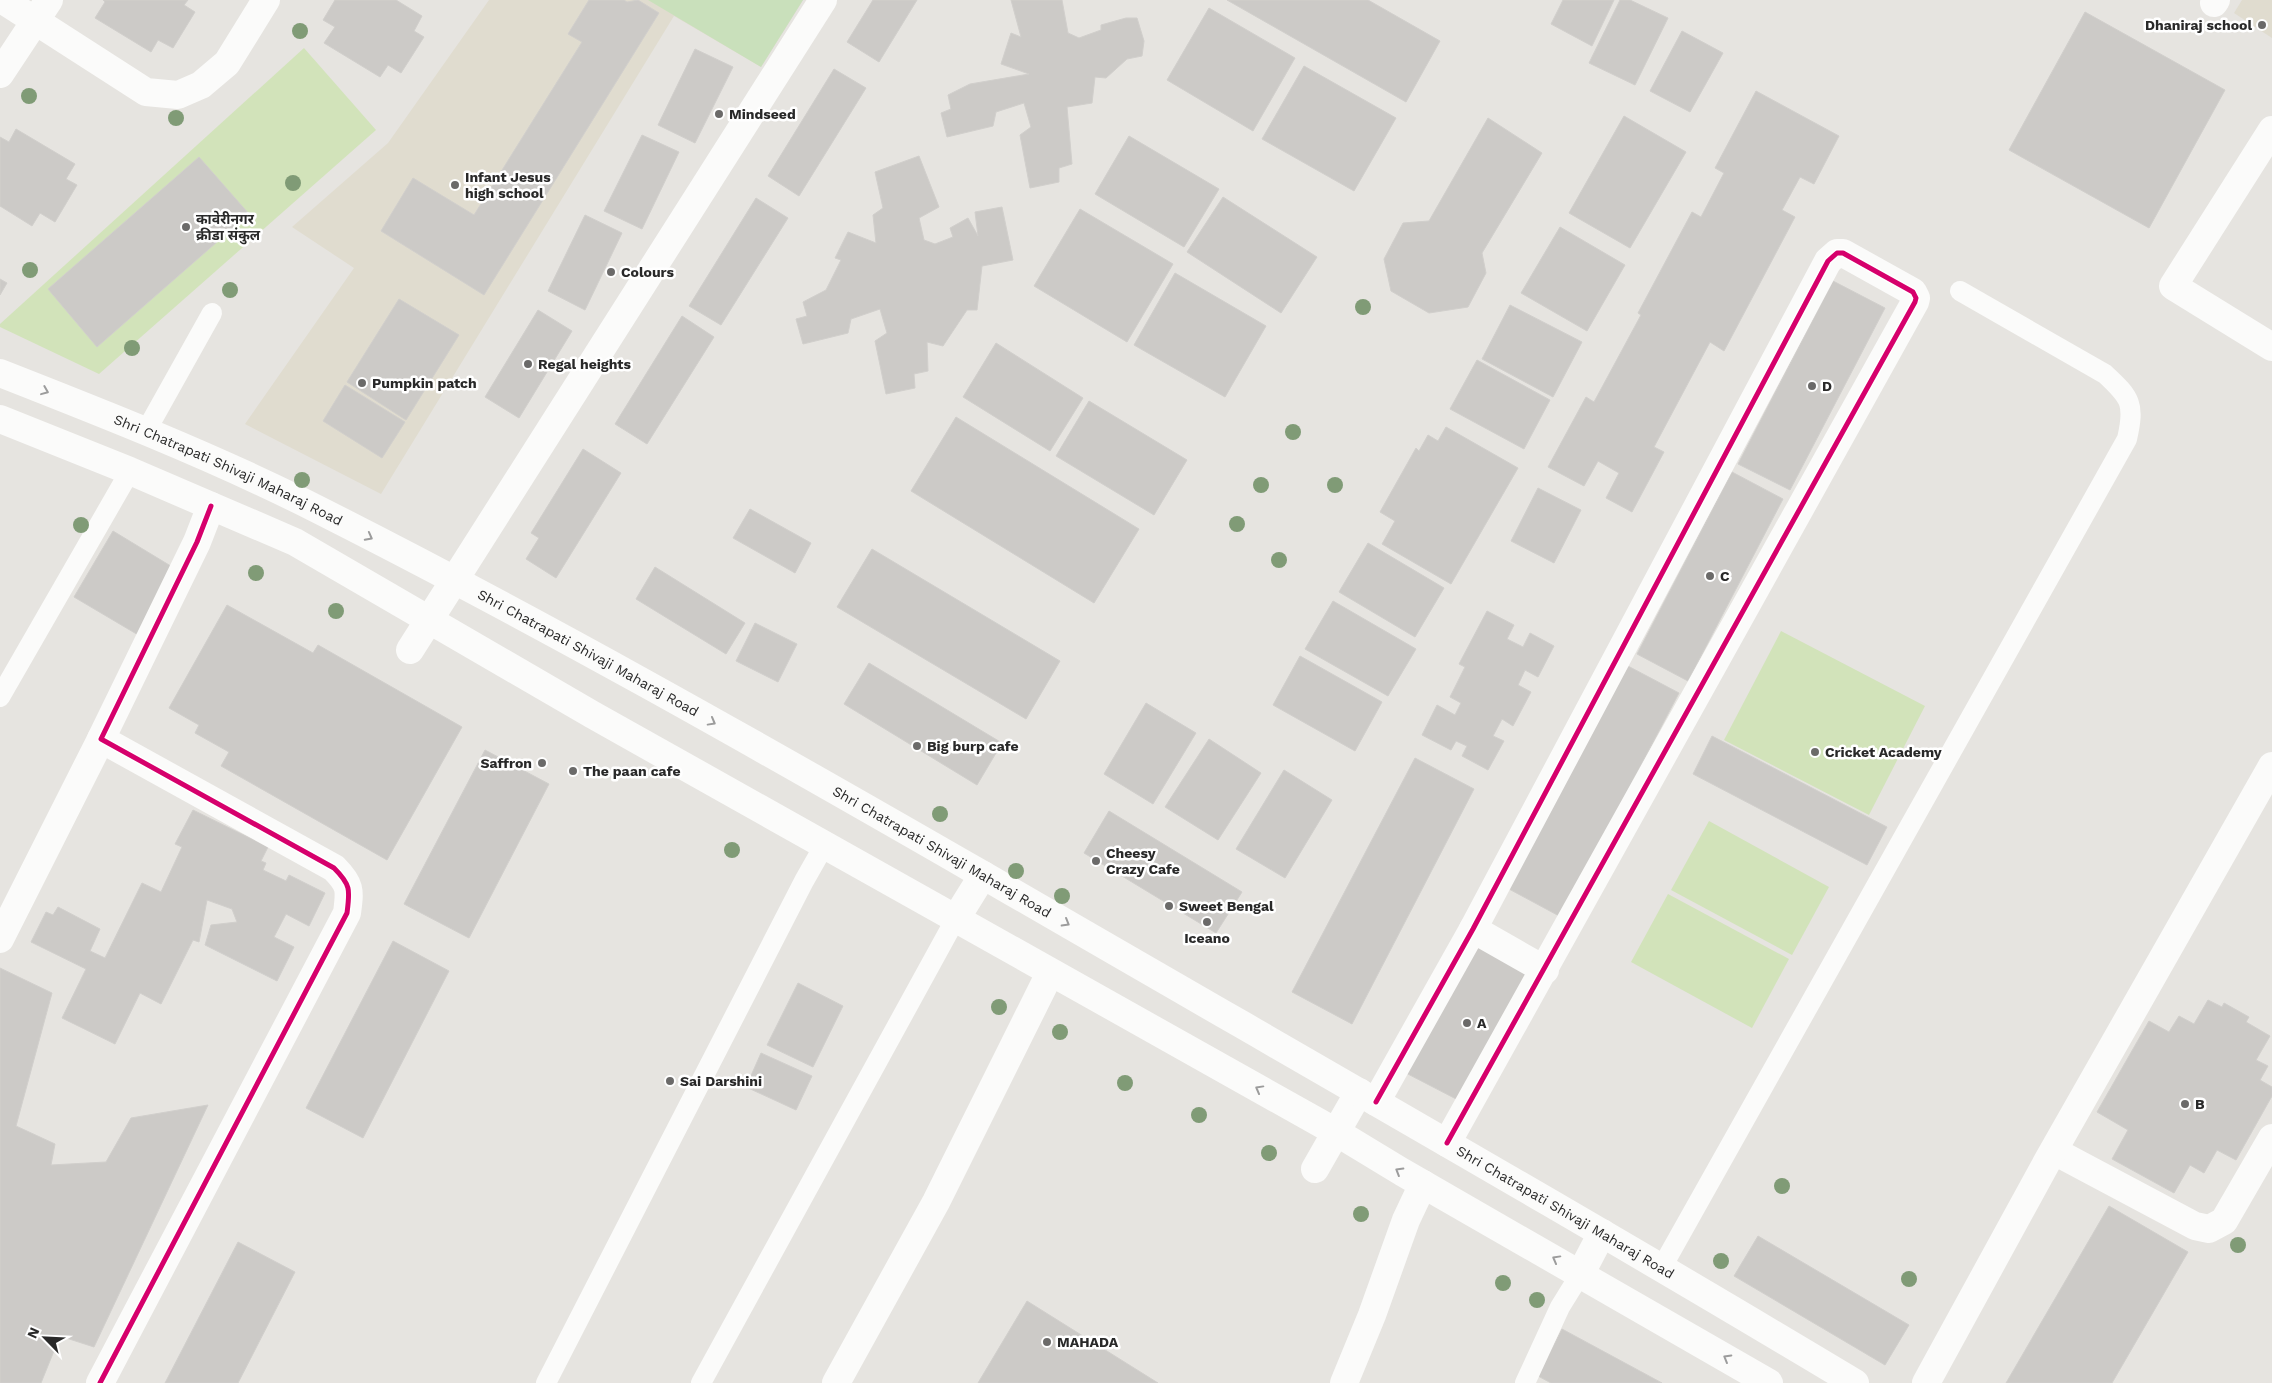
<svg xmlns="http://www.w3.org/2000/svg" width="2272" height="1383" font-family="'Work Sans','Noto Sans Devanagari',sans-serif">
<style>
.education{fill:#e0dccf}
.green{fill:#c9e0bb}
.pitch{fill:#d2e3ba}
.building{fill:#cccac7;stroke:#d1cfcc}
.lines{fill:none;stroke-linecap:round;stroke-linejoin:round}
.lane{stroke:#fbfbfa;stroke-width:20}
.street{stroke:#fbfbfa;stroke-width:28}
.secondary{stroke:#fbfbfa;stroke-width:28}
.cycleway-casing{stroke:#fff;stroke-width:8}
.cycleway{stroke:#d6006c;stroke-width:5}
.tree{fill:#809b76}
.oneway{stroke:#9c9c9c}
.poi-dot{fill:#6b6a69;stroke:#fff;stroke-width:2}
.labels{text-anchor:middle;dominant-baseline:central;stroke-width:5;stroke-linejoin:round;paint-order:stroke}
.poi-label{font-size:14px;font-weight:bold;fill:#292929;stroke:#fff;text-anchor:start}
.street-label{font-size:14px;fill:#292929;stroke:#fff}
</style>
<rect width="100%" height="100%" fill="#e6e4e0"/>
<!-- education -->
<g class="education">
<polygon points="489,0 803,0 761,67 674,16 381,494 245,424 354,268 292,227 388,143"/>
<polygon points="2242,0 2272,0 2272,38 2234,13"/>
</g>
<!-- green -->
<polygon class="green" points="648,0 803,0 761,67"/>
<!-- pitch -->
<g class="pitch">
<polygon points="304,48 376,130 99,374 0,327 0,324"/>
<polygon points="1781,631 1925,706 1869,815 1724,740"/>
<polygon points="1709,821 1829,887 1792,955 1671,890"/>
<polygon points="1668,894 1789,959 1752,1028 1631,962"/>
</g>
<!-- building -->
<g class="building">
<polygon points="103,0 188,0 184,5 195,12 173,48 158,40 151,52 95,18 105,2"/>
<polygon points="335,0 396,0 422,16 414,31 424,37 401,73 388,65 380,77 324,43 335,27 323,20"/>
<polygon points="589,0 624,0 627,2 638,0 659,13 484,295 381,231 413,178 474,215 582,42 568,34"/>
<polygon points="873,0 917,0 879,62 847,42"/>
<polygon points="1011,0 1062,0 1068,33 1079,38 1101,30 1101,25 1126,18 1137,18 1144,41 1142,56 1127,59 1106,78 1095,77 1092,103 1067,107 1072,164 1059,168 1059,182 1030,188 1020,135 1031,127 1024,103 996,112 993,126 947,137 941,113 951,109 948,95 970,84 1029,74 1001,64 1011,33 1021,37"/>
<polygon points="1227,0 1368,0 1440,41 1406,102"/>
<polygon points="1563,0 1614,0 1592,46 1551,24"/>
<polygon points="1620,0 1630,0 1668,18 1635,85 1589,63"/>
<polygon points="1209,8 1295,58 1253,131 1167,80"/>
<polygon points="2085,12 2225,90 2149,228 2009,150"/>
<polygon points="1682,31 1723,53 1690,112 1650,91"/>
<polygon points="695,49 733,67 695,143 658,125"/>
<polygon points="1304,66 1396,118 1354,191 1262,139"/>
<polygon points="834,69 866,88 799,196 768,176"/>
<polygon points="1756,91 1839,136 1814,184 1800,177 1782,210 1795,217 1724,351 1710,342 1654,447 1664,452 1632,512 1606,498 1619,473 1598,461 1584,486 1548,467 1586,397 1594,402 1641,315 1638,313 1692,212 1701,217 1724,173 1715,168"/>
<polygon points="1624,116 1686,152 1630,248 1569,213"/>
<polygon points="1488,118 1542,153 1482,253 1486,273 1468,307 1429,313 1391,291 1384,259 1403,223 1429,221"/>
<polygon points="16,129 75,164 66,179 77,185 55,222 40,213 32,226 0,206 0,137 9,142"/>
<polygon points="642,135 679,152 642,229 604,211"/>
<polygon points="1129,136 1219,189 1184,247 1095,194"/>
<polygon points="919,156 939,207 919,218 924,240 935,244 953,237 950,228 968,218 978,236 975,212 1002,207 1013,260 982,266 977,310 967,310 943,346 927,342 928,371 914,374 915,388 886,394 875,341 887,333 880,309 851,319 848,333 803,344 796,319 807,316 803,302 826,290 841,260 835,258 848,232 876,243 873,215 883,208 875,172"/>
<polygon points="199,157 249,214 97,347 48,289"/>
<polygon points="1223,197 1317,257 1281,313 1187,252"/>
<polygon points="756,198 788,218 721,325 689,306"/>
<polygon points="1080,209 1173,264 1127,342 1034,286"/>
<polygon points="585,215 622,233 585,310 548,291"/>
<polygon points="1560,227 1625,265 1587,331 1521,293"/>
<polygon points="1175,273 1266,326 1225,397 1134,345"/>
<polygon points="0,279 7,283 0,295"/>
<polygon points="1833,281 1885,308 1790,490 1738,464"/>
<polygon points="399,299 459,335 406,420 347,382"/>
<polygon points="1510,305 1582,342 1553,397 1482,359"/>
<polygon points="538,310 572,331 519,418 485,397"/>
<polygon points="682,316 714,337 647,444 615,424"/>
<polygon points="996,343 1083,398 1050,451 963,397"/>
<polygon points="1477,360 1550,400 1524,449 1450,409"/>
<polygon points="345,385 405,422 382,458 323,421"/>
<polygon points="1089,401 1187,460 1154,515 1056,456"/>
<polygon points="956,417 1139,529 1094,603 911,491"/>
<polygon points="1446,427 1518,468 1451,584 1382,544 1395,521 1380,512 1416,448 1419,451 1428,435 1438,441"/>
<polygon points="583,449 621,473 556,578 526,559 539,538 531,533"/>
<polygon points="1732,472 1783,499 1688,681 1637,654"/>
<polygon points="1538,488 1581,510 1554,563 1511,541"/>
<polygon points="750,509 811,543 795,573 733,538"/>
<polygon points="113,531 179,571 140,636 74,597"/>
<polygon points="1368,543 1444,588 1415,637 1339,592"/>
<polygon points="872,549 1060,661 1026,719 837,607"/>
<polygon points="655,567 745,623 726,654 636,599"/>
<polygon points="1333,601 1416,649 1388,696 1305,649"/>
<polygon points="227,605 313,653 318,645 462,727 387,860 221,766 229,752 195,733 199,725 169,708"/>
<polygon points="1487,611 1514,625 1507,639 1523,647 1530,633 1554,646 1538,677 1525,670 1518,685 1531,692 1513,726 1502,719 1493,736 1504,741 1488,770 1462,756 1467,746 1456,741 1451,750 1422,735 1437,705 1455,715 1461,703 1450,697 1465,667 1459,664"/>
<polygon points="755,623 797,644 778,682 736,661"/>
<polygon points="1300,656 1382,702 1355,751 1273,705"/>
<polygon points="869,663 1002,743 977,785 844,704"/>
<polygon points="1626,665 1679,693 1561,917 1509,889"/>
<polygon points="1146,703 1196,733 1153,804 1104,774"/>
<polygon points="1712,736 1887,827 1867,865 1693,774"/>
<polygon points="1209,739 1261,773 1218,840 1165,807"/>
<polygon points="485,750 549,784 469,938 404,904"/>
<polygon points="1415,758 1474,789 1352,1024 1292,992"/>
<polygon points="1284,770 1332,800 1285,878 1236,849"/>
<polygon points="193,810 268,847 261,861 266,863 263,870 286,881 289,875 325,893 309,926 286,914 274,937 294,947 277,981 205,945 211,925 237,922 232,909 207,900 199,942 193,940 161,1004 140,993 115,1044 62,1018 86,969 31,942 46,912 53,915 58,907 100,929 90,951 105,958 142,883 161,892 182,847 175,844"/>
<polygon points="1109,811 1242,892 1216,933 1084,853"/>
<polygon points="393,941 449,971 363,1138 306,1108"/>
<polygon points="1475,944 1528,972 1460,1101 1406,1073"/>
<polygon points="0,968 52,993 16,1126 55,1144 51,1165 106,1162 131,1118 208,1105 94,1347 60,1336 41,1383 0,1383"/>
<polygon points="798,983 843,1006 813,1067 767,1045"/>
<polygon points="2208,1000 2222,1007 2224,1003 2249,1017 2246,1022 2270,1036 2256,1060 2268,1066 2260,1080 2272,1087 2272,1096 2236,1160 2217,1150 2204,1173 2190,1165 2174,1193 2112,1159 2128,1130 2097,1112 2149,1021 2169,1032 2179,1016 2194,1024"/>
<polygon points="761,1053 812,1076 796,1110 746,1087"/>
<polygon points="2109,1206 2188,1252 2112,1383 2006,1383"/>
<polygon points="1758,1236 1909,1325 1885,1365 1734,1276"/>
<polygon points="238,1242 295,1272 238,1383 165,1383"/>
<polygon points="1027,1301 1158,1383 978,1383"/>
<polygon points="1562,1329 1662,1383 1551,1383 1538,1376"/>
</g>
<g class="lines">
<!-- lane -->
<g class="lane">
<polyline points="146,431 212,313"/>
<polyline points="0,697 130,471"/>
<path d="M1662,1267L2127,439C2135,404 2131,398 2105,374L1960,291"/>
<polyline points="546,1383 804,881 825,844"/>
<polyline points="701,1383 955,920"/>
<polyline points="1525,1383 1560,1307 1581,1273"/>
</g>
<!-- street -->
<g class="street">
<polyline points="3,0 146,92 178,95 201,85 227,63 266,0"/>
<polyline points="2214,3 2216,0"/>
<polyline points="0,74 49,0"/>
<polyline points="2272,130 2173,286 2272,347"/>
<polyline points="410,650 823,0"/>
<polyline points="955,920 983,875"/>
<polyline points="1473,929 1545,970"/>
<polyline points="0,939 101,739"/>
<polyline points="1376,1102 1473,929 1828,261 1837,253 1843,253 1913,292 1916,298 1915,302 1447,1143"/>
<polyline points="2054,1151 2195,1226 2209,1229 2224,1221 2272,1138"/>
<polyline points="1315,1169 1359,1092"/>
<polyline points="1581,1273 1602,1233"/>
<path d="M100,1383L347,913C350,890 351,885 334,868L101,739L197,542L211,506"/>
<polyline points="836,1383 936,1202 1050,973"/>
<polyline points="1344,1383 1372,1315 1406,1220 1423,1184"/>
<polyline points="1926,1383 2048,1160 2272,766"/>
</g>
<!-- secondary -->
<g class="secondary">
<path id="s1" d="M0,373C102,413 204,453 303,502C534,618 759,746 983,875C1274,1044 1567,1210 1855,1383"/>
<polyline points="0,419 130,471 295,542 593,715 1336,1132 1402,1172 1769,1383"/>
</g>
<defs>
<g id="cycleway">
<polyline points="1376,1102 1473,929 1828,261 1837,253 1843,253 1913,292 1916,298 1915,302 1447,1143"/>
<path d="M100,1383L347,913C350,890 351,885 334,868L101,739L197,542L211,506"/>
</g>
</defs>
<!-- cycleway casing -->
<use href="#cycleway" class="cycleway-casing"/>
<!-- cycleway -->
<use href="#cycleway" class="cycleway"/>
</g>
<!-- trees -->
<g class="tree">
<circle cx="300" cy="31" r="8"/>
<circle cx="29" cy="96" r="8"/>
<circle cx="176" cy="118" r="8"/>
<circle cx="293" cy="183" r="8"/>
<circle cx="30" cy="270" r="8"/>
<circle cx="230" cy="290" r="8"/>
<circle cx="1363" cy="307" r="8"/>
<circle cx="132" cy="348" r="8"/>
<circle cx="1293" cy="432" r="8"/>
<circle cx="302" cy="480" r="8"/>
<circle cx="1261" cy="485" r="8"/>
<circle cx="1335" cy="485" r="8"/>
<circle cx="1237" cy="524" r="8"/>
<circle cx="81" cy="525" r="8"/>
<circle cx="1279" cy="560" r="8"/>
<circle cx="256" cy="573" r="8"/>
<circle cx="336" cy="611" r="8"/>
<circle cx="940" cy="814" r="8"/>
<circle cx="732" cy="850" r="8"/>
<circle cx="1016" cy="871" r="8"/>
<circle cx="1062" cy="896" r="8"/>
<circle cx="999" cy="1007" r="8"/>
<circle cx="1060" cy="1032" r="8"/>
<circle cx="1125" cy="1083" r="8"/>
<circle cx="1199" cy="1115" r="8"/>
<circle cx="1269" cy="1153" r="8"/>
<circle cx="1782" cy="1186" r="8"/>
<circle cx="1361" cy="1214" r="8"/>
<circle cx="2238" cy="1245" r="8"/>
<circle cx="1721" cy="1261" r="8"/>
<circle cx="1909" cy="1279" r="8"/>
<circle cx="1503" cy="1283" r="8"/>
<circle cx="1537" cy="1300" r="8"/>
</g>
<!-- one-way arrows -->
<defs><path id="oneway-chevron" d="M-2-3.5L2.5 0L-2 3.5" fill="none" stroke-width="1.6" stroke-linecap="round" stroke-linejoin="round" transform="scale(1.25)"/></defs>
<g class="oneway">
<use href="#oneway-chevron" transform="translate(45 391) rotate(22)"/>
<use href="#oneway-chevron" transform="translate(369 537) rotate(28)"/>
<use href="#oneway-chevron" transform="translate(712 722) rotate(29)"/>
<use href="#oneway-chevron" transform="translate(1066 923) rotate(30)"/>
<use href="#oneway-chevron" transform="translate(1259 1089) rotate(-151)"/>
<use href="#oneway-chevron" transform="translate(1399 1171) rotate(-149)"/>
<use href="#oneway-chevron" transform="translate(1556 1259) rotate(-151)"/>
<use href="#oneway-chevron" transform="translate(1727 1358) rotate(-150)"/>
</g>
<!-- markers -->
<g class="poi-dot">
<circle cx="2262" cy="25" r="5"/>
<circle cx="719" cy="114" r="5"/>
<circle cx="455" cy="185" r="5"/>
<circle cx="186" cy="227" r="5"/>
<circle cx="611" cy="272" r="5"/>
<circle cx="528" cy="364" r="5"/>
<circle cx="362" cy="383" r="5"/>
<circle cx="1812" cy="386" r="5"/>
<circle cx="1710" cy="576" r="5"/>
<circle cx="917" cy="746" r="5"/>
<circle cx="1815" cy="752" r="5"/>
<circle cx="542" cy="763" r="5"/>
<circle cx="573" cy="771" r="5"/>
<circle cx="1096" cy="861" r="5"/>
<circle cx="1169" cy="906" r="5"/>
<circle cx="1207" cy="922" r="5"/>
<circle cx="1467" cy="1023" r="5"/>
<circle cx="670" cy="1081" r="5"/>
<circle cx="2185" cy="1104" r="5"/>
<circle cx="1047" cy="1342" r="5"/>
</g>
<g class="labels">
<!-- poi labels -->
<g class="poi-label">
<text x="2252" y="25" text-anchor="end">Dhaniraj school</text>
<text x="729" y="114">Mindseed</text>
<text x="465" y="177">Infant Jesus<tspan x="465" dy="16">high school</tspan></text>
<text x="196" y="219">कावेरीनगर<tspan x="196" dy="16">क्रीडा संकुल</tspan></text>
<text x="621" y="272">Colours</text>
<text x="538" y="364">Regal heights</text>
<text x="372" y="383">Pumpkin patch</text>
<text x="1822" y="386">D</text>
<text x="1720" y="576">C</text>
<text x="927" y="746">Big burp cafe</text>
<text x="1825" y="752">Cricket Academy</text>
<text x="532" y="763" text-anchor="end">Saffron</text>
<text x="583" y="771">The paan cafe</text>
<text x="1106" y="853">Cheesy<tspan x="1106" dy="16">Crazy Cafe</tspan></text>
<text x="1179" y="906">Sweet Bengal</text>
<text x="1207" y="938" text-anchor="middle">Iceano</text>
<text x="1477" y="1023">A</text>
<text x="680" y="1081">Sai Darshini</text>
<text x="2195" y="1104">B</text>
<text x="1057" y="1342">MAHADA</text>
</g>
<!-- street labels -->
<g class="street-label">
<text stroke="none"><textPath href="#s1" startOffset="248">Shri Chatrapati Shivaji Maharaj Road</textPath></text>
<text stroke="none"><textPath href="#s1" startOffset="652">Shri Chatrapati Shivaji Maharaj Road</textPath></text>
<text stroke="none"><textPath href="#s1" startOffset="1058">Shri Chatrapati Shivaji Maharaj Road</textPath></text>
<text stroke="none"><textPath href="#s1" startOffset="1778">Shri Chatrapati Shivaji Maharaj Road</textPath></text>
</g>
</g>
<!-- north arrow -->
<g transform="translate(45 1338) rotate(294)" stroke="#ffffff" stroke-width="4" paint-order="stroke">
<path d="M0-4L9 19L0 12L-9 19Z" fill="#292929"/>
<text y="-8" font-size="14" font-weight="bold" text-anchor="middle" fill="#292929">N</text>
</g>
</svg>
